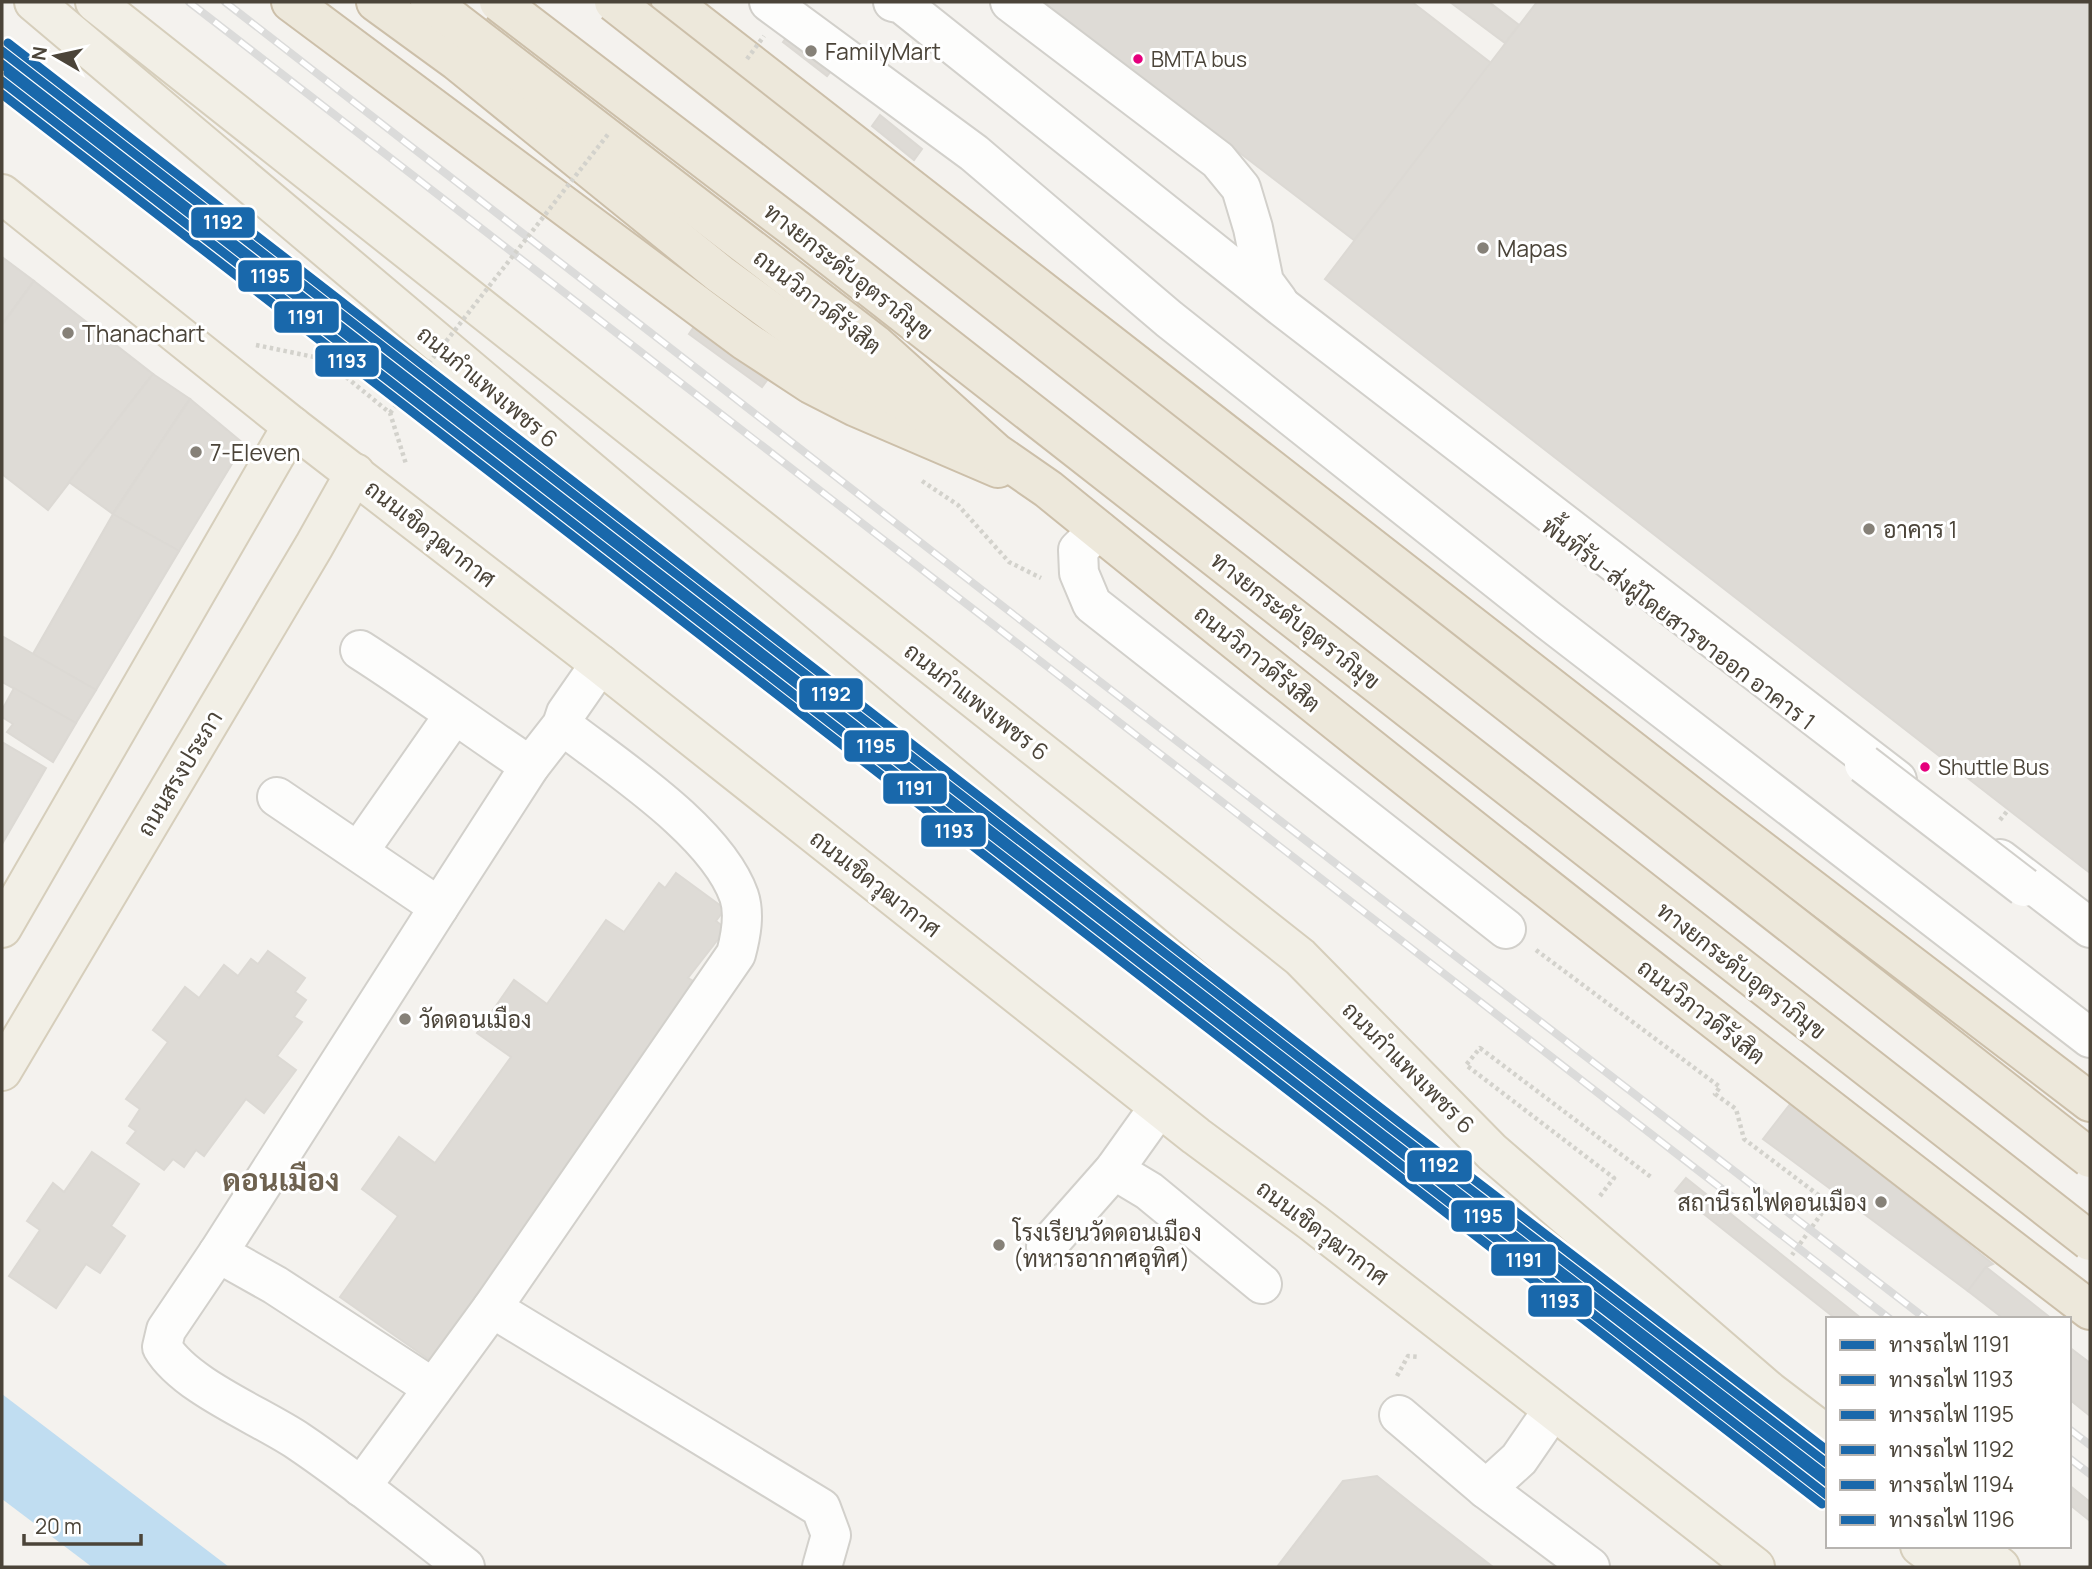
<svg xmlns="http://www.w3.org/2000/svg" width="2092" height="1569" font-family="Manrope,Sarabun,sans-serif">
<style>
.water{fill:#c0ddf1}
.building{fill:#dedbd6;stroke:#dcd9d4;stroke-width:2}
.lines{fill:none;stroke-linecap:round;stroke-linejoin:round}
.minor-casing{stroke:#d2d0cb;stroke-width:42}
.major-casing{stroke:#d6cebb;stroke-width:42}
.highway-casing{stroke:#ccbfa9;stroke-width:42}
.path{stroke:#d3d2cc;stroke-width:4.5;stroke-dasharray:3.5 3.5;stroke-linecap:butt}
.minor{stroke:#fdfdfc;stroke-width:38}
.major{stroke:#f2efe6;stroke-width:38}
.highway{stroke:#ede8db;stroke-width:38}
.rail-casing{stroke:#dbdbda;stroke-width:8}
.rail{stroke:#fff;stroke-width:5;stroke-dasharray:16;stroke-linecap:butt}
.minor-bridge-casing{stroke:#d2d0cb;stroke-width:42;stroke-linecap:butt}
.highway-bridge-casing{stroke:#ccbfa9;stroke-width:42;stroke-linecap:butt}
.path-bridge{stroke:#d3d2cc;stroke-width:4.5;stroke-dasharray:3.5 3.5;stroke-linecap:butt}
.minor-bridge{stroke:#fdfdfc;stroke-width:38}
.highway-bridge{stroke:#ede8db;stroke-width:38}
.rail-1-casing{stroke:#fff;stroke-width:14}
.rail-2-casing{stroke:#fff;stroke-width:14}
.rail-3-casing{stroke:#fff;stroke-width:14}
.rail-4-casing{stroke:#fff;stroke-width:14}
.rail-5-casing{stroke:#fff;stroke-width:14}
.rail-6-casing{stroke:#fff;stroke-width:14}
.rail-1{stroke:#1968ab;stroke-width:9}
.rail-2{stroke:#1968ab;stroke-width:9}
.rail-3{stroke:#1968ab;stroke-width:9}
.rail-4{stroke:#1968ab;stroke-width:9}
.rail-5{stroke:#1968ab;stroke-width:9}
.rail-6{stroke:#1968ab;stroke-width:9}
.poi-dot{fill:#868178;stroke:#fff;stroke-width:2.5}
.bus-dot{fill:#e5007d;stroke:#fff;stroke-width:2.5}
.labels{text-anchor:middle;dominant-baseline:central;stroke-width:6;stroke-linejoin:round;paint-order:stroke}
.bus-label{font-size:21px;fill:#4b4439;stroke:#fff;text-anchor:start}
.poi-label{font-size:23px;fill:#4b4439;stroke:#fff;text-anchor:start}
.street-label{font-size:23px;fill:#4b4439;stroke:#fff}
.district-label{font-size:30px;font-weight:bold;fill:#6e6250;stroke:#fff}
.line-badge{stroke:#fff;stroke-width:2.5}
.badge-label{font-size:19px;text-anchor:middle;font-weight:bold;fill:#fff}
</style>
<rect width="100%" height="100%" fill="#f4f2ee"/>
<!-- water -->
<polygon class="water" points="2,1394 229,1567 92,1567 2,1499"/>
<!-- building -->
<g class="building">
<polygon points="1042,2 1412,2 1491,63 1354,240"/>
<polygon points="1450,2 1489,2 1519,25 1505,43"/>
<polygon points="1537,2 2090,2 2090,873 1325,279"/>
<polygon points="795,27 839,61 827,76 783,42"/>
<polygon points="880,115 922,149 914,160 872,126"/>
<polygon points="2,257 34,281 2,325"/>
<polygon points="34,281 153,374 48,510 2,474 2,325"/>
<polygon points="696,324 768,379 762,387 689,334"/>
<polygon points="153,374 190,399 113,514 69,482"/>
<polygon points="190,399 244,444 179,551 113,514"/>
<polygon points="113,514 179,551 96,690 33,654"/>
<polygon points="2,636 96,690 76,723 2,682"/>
<polygon points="14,688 76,723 53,762 7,732 13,724 2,717 2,710"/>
<polygon points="2,742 46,768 2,844"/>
<polygon points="676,873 725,909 716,921 726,929 688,978 697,983 434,1363 340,1297 398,1216 362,1189 399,1137 435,1163 511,1057 477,1033 514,980 547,1004 606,920 624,932 659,883 665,888"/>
<polygon points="268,951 305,978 295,992 306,1000 294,1017 302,1022 277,1056 296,1070 264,1113 246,1099 204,1156 196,1150 184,1167 173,1159 164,1170 127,1143 136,1131 129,1126 140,1109 126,1099 168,1042 153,1030 185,987 199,998 224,965 238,976 251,959 258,964"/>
<polygon points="1791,1103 1993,1264 1986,1267 1968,1291 1763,1139"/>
<polygon points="92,1152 139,1184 111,1226 125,1236 100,1273 86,1264 56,1308 9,1276 40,1230 27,1221 53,1183 64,1192"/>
<polygon points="1686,1178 1862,1319 1836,1319 1675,1191"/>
<polygon points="1986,1267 2052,1319 2004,1319 1968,1291"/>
<polygon points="2069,1347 2090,1363 2090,1416 2069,1399"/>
<polygon points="1377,1476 1417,1508 1493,1567 1277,1567 1343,1481"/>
<polygon points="2069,1485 2090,1502 2090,1521 2069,1504"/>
</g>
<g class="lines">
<defs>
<g id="minor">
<polyline points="769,2 974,153 1169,319 1548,620 2090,1038"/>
<polyline points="893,2 902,4 1281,306 1897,780"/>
<polyline points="1010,2 1218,160 1241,188 1253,228 1264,282 1278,301"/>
<polyline points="1098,530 1078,550 1079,573 1092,604 1506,929"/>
<path d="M360,650C418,687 473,728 530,766"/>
<polyline points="277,797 439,907"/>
<polyline points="359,851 454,715"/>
<polyline points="2000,859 2090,928"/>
<polyline points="1114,1170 1149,1191 1262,1284"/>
<polyline points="1046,1247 1114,1170 1159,1107"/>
<path d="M218,1253L166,1330L162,1347C185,1386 259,1415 298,1441C356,1480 410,1525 465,1567"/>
<polyline points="492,1308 821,1508 831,1535 822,1567"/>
<polyline points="433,1388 275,1285 218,1253 439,907 530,766 562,725 566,713 600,664"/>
<polyline points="1399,1415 1486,1489 1590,1567"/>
<path d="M361,1487L492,1308L736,954C741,935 745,914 739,896C716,831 616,767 562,725"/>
<polyline points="1486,1489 1519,1459 1552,1411"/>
</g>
<g id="major">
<polyline points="34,2 1362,1122 1828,1478"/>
<polyline points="95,2 1300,957 1492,1152 1769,1391 1828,1436"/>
<polyline points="2,194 292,426 600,664 1196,1136 1312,1222 1755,1567"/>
<polyline points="2,928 292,426"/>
<polyline points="2,1071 314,546 355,473"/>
<polyline points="1920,1546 1948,1567"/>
<polyline points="1972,1546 2000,1567"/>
</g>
<g id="highway">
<polyline points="291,2 744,340 811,384 856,407 998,468"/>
<polyline points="376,2 457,61 720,274 853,372 932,417"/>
<path d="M430,2L876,345L996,453L1048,489C1391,768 1739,1041 2090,1310"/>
<polyline points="671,2 1712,813 2090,1102"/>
</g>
</defs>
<!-- minor casing -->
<use href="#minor" class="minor-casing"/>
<!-- major casing -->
<use href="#major" class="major-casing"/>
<!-- highway casing -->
<use href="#highway" class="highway-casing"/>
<!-- path -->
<g class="path">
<polyline points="256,345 324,359 390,413 406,464"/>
<polyline points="922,481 958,505 1009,562 1041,578"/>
<polyline points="1969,779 1979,765"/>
<polyline points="2000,820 2008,810"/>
<polyline points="1536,950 1720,1087 1715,1094 1736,1109 1744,1139 1829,1203 1792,1255"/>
<polyline points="1600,1196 1614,1178 1466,1065 1480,1048 1651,1177"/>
<polyline points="1397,1376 1408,1356 1419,1357"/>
</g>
<!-- minor -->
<use href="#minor" class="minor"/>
<!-- major -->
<use href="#major" class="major"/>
<!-- highway -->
<use href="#highway" class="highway"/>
<defs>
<g id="rail">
<polyline points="189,2 1890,1319"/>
<polyline points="225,2 1081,667 1926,1319"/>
<polyline points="2069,1429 2090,1445"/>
<polyline points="2069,1458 2090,1474"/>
</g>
</defs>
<!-- rail casing -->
<use href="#rail" class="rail-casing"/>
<!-- rail -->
<use href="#rail" class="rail"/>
<defs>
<polyline id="minor-bridge" points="1864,764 2024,887"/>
<g id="highway-bridge">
<polyline points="499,2 797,230 2090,1241"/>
<polyline points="614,2 2090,1158"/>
</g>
</defs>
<!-- minor-bridge casing -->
<use href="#minor-bridge" class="minor-bridge-casing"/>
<!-- highway-bridge casing -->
<use href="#highway-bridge" class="highway-bridge-casing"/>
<!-- path-bridge -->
<g class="path-bridge">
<polyline points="747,59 764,36"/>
<polyline points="390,413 609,133"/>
</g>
<!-- minor-bridge -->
<use href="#minor-bridge" class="minor-bridge"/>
<!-- highway-bridge -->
<use href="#highway-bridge" class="highway-bridge"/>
<defs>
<polyline id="rail-1" points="2,81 1828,1496"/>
<polyline id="rail-2" points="2,94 1822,1504"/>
<polyline id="rail-3" points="8,73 1828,1483"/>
<polyline id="rail-4" points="2,51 1389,1127 1828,1464"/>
<polyline id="rail-5" points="2,64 1383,1135 1822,1472"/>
<polyline id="rail-6" points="8,43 1395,1119 1828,1451"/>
</defs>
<!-- rail-1 casing -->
<use href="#rail-1" class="rail-1-casing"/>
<!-- rail-2 casing -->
<use href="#rail-2" class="rail-2-casing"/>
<!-- rail-3 casing -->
<use href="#rail-3" class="rail-3-casing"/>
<!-- rail-4 casing -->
<use href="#rail-4" class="rail-4-casing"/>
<!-- rail-5 casing -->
<use href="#rail-5" class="rail-5-casing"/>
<!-- rail-6 casing -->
<use href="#rail-6" class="rail-6-casing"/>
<!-- rail-1 -->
<use href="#rail-1" class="rail-1"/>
<!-- rail-2 -->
<use href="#rail-2" class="rail-2"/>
<!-- rail-3 -->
<use href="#rail-3" class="rail-3"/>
<!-- rail-4 -->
<use href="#rail-4" class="rail-4"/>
<!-- rail-5 -->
<use href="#rail-5" class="rail-5"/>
<!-- rail-6 -->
<use href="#rail-6" class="rail-6"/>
</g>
<!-- markers -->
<g class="poi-dot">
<circle cx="811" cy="51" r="7"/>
<circle cx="1483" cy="248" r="7"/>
<circle cx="68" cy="333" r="7"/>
<circle cx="196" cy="452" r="7"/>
<circle cx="1869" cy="529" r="7"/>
<circle cx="405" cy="1019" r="7"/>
<circle cx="1881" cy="1202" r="7"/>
<circle cx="999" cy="1245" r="7"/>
</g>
<g class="bus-dot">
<circle cx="1138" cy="59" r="6"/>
<circle cx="1925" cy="767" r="6"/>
</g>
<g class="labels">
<!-- bus labels -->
<g class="bus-label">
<text x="1151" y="59">BMTA bus</text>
<text x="1938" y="767">Shuttle Bus</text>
</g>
<!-- poi labels -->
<g class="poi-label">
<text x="825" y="51">FamilyMart</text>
<text x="1497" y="248">Mapas</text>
<text x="82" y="333">Thanachart</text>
<text x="210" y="452">7-Eleven</text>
<text x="1883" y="529">อาคาร 1</text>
<text x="419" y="1019">วัดดอนเมือง</text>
<text x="1867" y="1202" text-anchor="end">สถานีรถไฟดอนเมือง</text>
<text x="1013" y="1232">โรงเรียนวัดดอนเมือง<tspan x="1013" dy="26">(ทหารอากาศอุทิศ)</tspan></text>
</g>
<!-- street labels -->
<g class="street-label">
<text transform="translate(849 271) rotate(38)">ทางยกระดับอุตราภิมุข</text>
<text transform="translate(818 301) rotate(38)">ถนนวิภาวดีรังสิต</text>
<text transform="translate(488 386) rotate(40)">ถนนกำแพงเพชร 6</text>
<text transform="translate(431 533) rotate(38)">ถนนเชิดวุฒากาศ</text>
<text transform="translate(1296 620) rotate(38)">ทางยกระดับอุตราภิมุข</text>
<text transform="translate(1679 623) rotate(37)">พื้นที่รับ-ส่งผู้โดยสารขาออก อาคาร 1</text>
<text transform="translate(1258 658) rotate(39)">ถนนวิภาวดีรังสิต</text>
<text transform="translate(977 701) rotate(38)">ถนนกำแพงเพชร 6</text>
<text transform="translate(179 773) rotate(-59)">ถนนสรงประภา</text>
<text transform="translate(876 883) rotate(38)">ถนนเชิดวุฒากาศ</text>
<text transform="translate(1742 970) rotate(38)">ทางยกระดับอุตราภิมุข</text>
<text transform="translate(1702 1011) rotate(38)">ถนนวิภาวดีรังสิต</text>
<text transform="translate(1409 1067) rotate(45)">ถนนกำแพงเพชร 6</text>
<text transform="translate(1323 1232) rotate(37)">ถนนเชิดวุฒากาศ</text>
</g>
<!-- district labels -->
<g class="district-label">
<text x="281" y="1179">ดอนเมือง</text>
</g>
</g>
<g class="line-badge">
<rect x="190" y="206" width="66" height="33" rx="7" fill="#1968ab"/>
<rect x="237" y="259" width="66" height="34" rx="7" fill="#1968ab"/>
<rect x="273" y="300" width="67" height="34" rx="7" fill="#1968ab"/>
<rect x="314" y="344" width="66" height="34" rx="7" fill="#1968ab"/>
<rect x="798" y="677" width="66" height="34" rx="7" fill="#1968ab"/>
<rect x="843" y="729" width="67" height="34" rx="7" fill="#1968ab"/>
<rect x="882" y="772" width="66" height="33" rx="7" fill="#1968ab"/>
<rect x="920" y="814" width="67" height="34" rx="7" fill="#1968ab"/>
<rect x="1406" y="1149" width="67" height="34" rx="7" fill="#1968ab"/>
<rect x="1450" y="1199" width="66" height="34" rx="7" fill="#1968ab"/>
<rect x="1490" y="1243" width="67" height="34" rx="7" fill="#1968ab"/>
<rect x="1527" y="1284" width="66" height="34" rx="7" fill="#1968ab"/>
</g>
<g class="badge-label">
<text x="223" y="229">1192</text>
<text x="270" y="283">1195</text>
<text x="306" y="324">1191</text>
<text x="347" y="368">1193</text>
<text x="831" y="701">1192</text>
<text x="876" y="753">1195</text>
<text x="915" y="795">1191</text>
<text x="954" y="838">1193</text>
<text x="1439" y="1172">1192</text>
<text x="1483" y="1223">1195</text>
<text x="1524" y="1267">1191</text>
<text x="1560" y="1308">1193</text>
</g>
<!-- border -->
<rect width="2092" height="1569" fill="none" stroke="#4b4439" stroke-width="7"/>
<!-- legend -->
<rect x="1826" y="1317" width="245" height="231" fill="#ffffff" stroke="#b7b4b0" stroke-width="2"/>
<rect x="1840" y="1340" width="35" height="10" fill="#1968ab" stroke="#b7b4b0" stroke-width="2"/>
<text x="1889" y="1352" font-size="21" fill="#4b4439">ทางรถไฟ 1191</text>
<rect x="1840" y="1375" width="35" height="10" fill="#1968ab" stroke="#b7b4b0" stroke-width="2"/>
<text x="1889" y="1387" font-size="21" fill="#4b4439">ทางรถไฟ 1193</text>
<rect x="1840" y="1410" width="35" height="10" fill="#1968ab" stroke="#b7b4b0" stroke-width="2"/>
<text x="1889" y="1422" font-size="21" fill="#4b4439">ทางรถไฟ 1195</text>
<rect x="1840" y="1445" width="35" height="10" fill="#1968ab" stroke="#b7b4b0" stroke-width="2"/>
<text x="1889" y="1457" font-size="21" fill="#4b4439">ทางรถไฟ 1192</text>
<rect x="1840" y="1480" width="35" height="10" fill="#1968ab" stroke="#b7b4b0" stroke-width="2"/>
<text x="1889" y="1492" font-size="21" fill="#4b4439">ทางรถไฟ 1194</text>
<rect x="1840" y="1515" width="35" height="10" fill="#1968ab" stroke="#b7b4b0" stroke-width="2"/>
<text x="1889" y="1527" font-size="21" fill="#4b4439">ทางรถไฟ 1196</text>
<!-- north arrow -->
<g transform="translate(56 56) rotate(279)" stroke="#ffffff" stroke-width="5" paint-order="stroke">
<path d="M0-5L12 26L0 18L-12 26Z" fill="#4b4439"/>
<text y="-10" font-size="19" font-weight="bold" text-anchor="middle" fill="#4b4439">N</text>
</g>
<!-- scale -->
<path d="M24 1534v10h117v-10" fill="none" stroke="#4b4439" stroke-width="3.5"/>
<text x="35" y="1534" font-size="21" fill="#4b4439" stroke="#ffffff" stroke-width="5" paint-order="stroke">20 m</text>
</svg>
